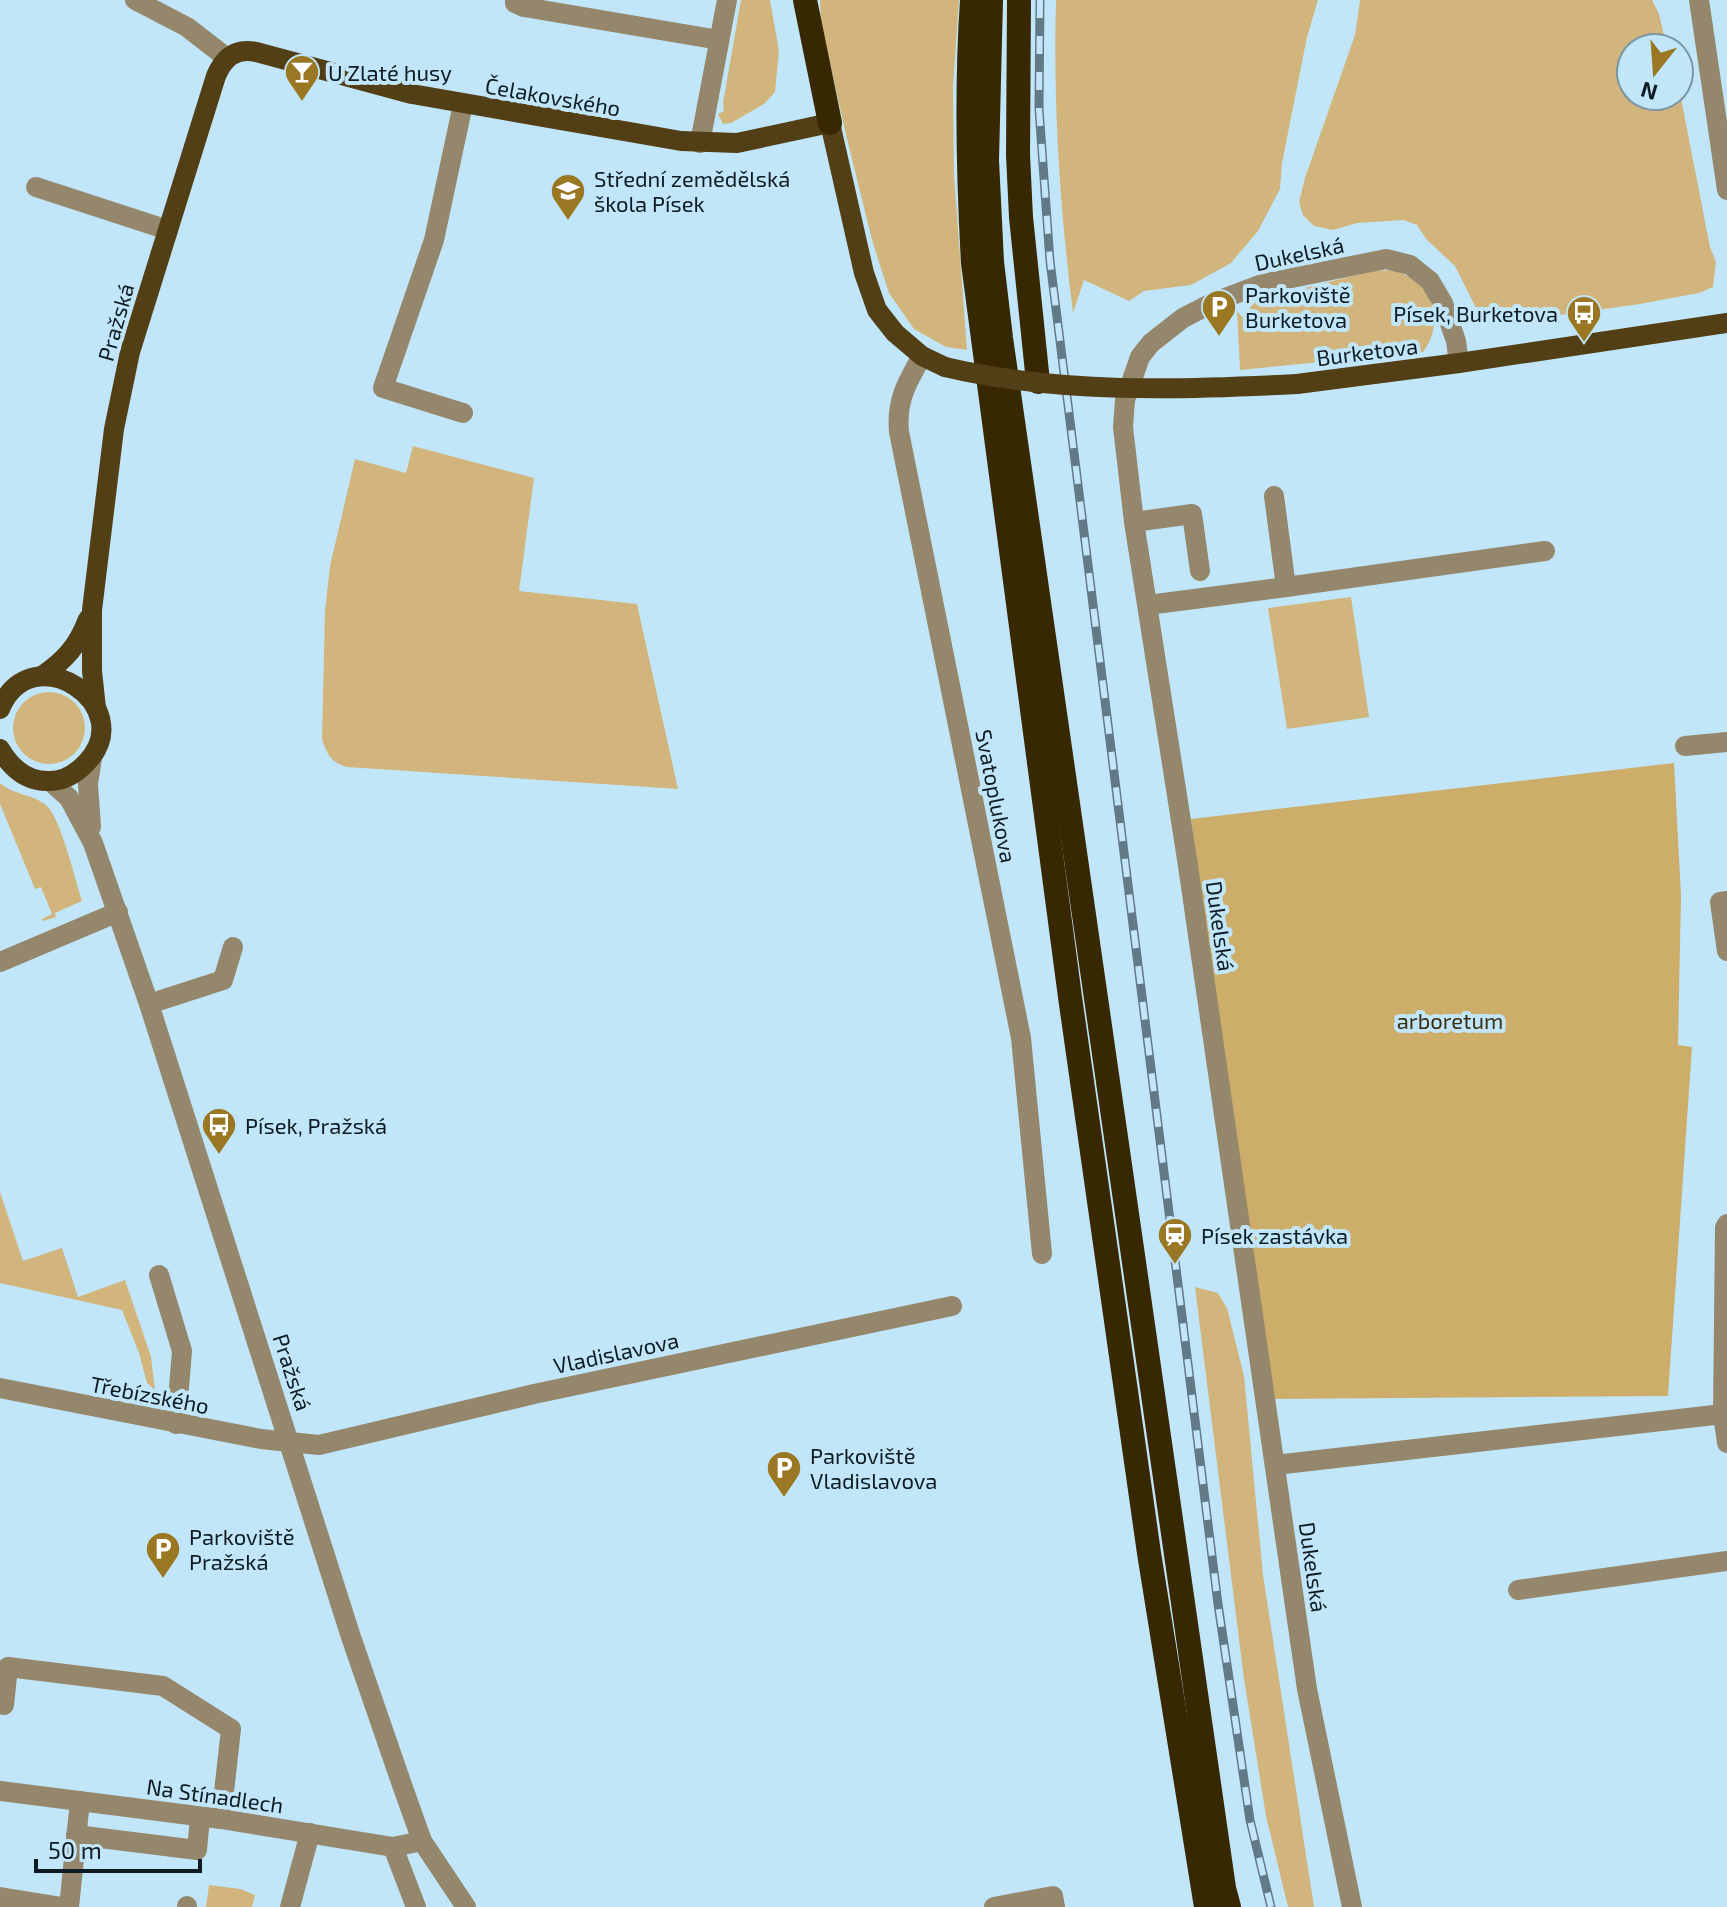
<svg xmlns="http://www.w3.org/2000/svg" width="1727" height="1907" font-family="'Exo 2',sans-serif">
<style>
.green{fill:#d1b57c}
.forest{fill:#ccad69}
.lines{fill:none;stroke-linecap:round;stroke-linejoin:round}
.minor{stroke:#94876b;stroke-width:20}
.major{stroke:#523f15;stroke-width:20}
.highway{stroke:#372802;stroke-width:24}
.rail-casing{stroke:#627a87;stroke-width:9}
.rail{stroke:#c2e6f9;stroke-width:6;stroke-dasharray:18;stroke-linecap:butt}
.major-bridge{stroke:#523f15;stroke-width:20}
.labels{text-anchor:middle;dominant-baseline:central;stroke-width:8;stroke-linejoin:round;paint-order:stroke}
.poi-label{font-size:22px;fill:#0e1b22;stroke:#c2e6f9;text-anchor:start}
.street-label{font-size:22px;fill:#0e1b22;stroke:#c2e6f9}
.park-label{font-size:22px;fill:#3c2e10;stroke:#c2e6f9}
</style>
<rect width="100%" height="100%" fill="#c2e6f9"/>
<!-- green -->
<g class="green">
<polygon points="741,0 770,0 779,51 775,92 764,104 731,123 723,124 718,114 724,111 723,103"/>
<polygon points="820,0 959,0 953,88 954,175 967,350 946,347 914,329 889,293 872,240 847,139 821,24"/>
<path d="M1056,0H1318L1307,37L1282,163L1280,189L1258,231L1231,263L1191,285L1144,291L1129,301L1084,280L1073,313C1060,210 1053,105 1056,0Z"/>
<polygon points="1360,0 1652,0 1659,14 1667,48 1631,48 1631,96 1679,96 1679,88 1710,247 1716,262 1713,287 1699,293 1640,304 1494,324 1475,306 1455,266 1426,239 1417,225 1404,220 1357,223 1333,230 1314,226 1303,215 1299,202 1305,178 1355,35"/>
<path d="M1395,270C1402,274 1412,277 1418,283C1439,302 1439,331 1423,352L1240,370L1237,311L1242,317L1257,300L1372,271Z"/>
<path d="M413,446L534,478L519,591L637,604L678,789L347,767C330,762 327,754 322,739L325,611L330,566L355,459L406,473Z"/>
<polygon points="1351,597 1369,717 1287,729 1268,608"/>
<circle cx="49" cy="728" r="36"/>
<path d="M0,783C13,795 33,794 46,805C61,818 75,880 82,901L55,913L56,917L43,921L42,919L52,914L41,887L35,889L0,804Z"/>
<polygon points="0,1192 23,1261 62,1248 78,1297 125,1280 151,1357 155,1390 147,1383 139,1353 122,1310 0,1283"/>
<polygon points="1195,1287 1218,1293 1227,1308 1244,1376 1263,1575 1314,1907 1288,1907 1266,1816 1244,1679"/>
<polygon points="209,1885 240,1889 255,1895 252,1907 206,1907"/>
</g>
<!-- forest -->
<polygon class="forest" points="1674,763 1681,896 1678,1045 1692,1047 1668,1396 1272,1399 1191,819"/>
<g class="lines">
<!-- minor -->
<g class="minor">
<polyline points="135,0 187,27 227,58"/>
<polyline points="515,0 515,3 524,7 719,40"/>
<polyline points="1699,0 1727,190"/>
<polyline points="700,143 727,0"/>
<polyline points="36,187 168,230"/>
<path d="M922,356C907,382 896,401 899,432L1021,1038L1042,1254"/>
<polyline points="463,413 383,388 434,240 463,104"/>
<polyline points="1134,522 1192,514 1200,571"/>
<polyline points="1286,587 1545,551"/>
<polyline points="1148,605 1286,587 1274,496"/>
<polyline points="1685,746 1727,742"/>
<polyline points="50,781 69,798 93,843 149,1004 351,1637 401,1782 422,1841 466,1907"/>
<polyline points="91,827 88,784 92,758"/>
<polyline points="1727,901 1720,902 1727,951"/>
<polyline points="0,962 118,912"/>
<polyline points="149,1004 223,980 233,947"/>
<polyline points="159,1275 182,1351 176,1424"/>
<polyline points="0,1388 261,1439 319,1445 534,1394 952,1306"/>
<polyline points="1723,1414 1727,1443"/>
<polyline points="1275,1465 1723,1414 1725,1228 1727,1224"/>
<polyline points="1518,1590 1727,1561"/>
<polyline points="4,1705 8,1667 163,1686 231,1729 221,1819"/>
<polyline points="0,1791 221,1819 393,1847 422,1841"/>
<polyline points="76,1835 197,1850 200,1817"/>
<polyline points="393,1847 416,1907"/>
<polyline points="0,1897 62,1907"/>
<polyline points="69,1907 80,1801"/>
<polyline points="187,1907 187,1906"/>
<polyline points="290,1907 310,1833"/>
<polyline points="994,1907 1053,1896 1055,1907"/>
<polyline points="1352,1907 1307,1689 1187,859 1134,522 1123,427 1125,400 1140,357 1151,343 1183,318 1214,302 1262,284 1386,259 1410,265 1430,281 1443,303 1456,341 1459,363"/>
</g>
<!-- major -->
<g class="major">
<polyline points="1297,384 1459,363 1727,323"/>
<path d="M42,676C65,660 78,646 88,619"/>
<path d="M96,708L92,671V610L114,429L130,352L216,76C224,57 236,48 256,52L412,94L681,141L737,143L830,123L864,273L877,310L895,333L922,356L945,367"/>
<path d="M0,709C32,633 140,706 87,762C77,773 65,781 50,781C27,782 11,768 0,749"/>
</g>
<!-- highway -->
<g class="highway">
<polyline points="805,0 830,123"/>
<path d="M972,0C966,88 968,175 973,263L1070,997L1149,1553L1206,1907"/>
<polyline points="991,0 987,160 992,262 1001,338 1224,1888 1229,1907"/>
<polyline points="1019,0 1018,155 1021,217 1038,382"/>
</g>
<defs>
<polyline id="rail" points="1040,0 1039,109 1050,261 1218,1604 1250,1820 1271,1907"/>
</defs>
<!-- rail casing -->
<use href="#rail" class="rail-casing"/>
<!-- rail -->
<use href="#rail" class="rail"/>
<!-- major-bridge -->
<path class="major-bridge" d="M945,367C1059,394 1181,390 1297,384"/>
</g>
<!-- icons -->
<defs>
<symbol id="bar-pin" viewBox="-11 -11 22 30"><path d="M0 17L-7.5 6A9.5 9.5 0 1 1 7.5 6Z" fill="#9a7722" stroke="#c2e6f9"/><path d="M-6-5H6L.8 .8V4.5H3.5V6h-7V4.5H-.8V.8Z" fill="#fff"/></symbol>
<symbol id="school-pin" viewBox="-11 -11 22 30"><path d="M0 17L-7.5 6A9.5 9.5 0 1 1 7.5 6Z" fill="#9a7722" stroke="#c2e6f9"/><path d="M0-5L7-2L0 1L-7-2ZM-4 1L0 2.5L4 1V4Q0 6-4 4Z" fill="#fff"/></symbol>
<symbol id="parking-pin" viewBox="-11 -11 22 30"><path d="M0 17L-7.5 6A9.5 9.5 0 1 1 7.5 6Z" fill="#9a7722" stroke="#c2e6f9"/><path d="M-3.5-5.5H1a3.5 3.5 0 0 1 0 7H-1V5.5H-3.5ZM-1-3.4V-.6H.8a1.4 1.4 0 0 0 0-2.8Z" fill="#fff"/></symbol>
<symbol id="bus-pin" viewBox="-11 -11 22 30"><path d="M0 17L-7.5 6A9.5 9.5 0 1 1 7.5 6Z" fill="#9a7722" stroke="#c2e6f9"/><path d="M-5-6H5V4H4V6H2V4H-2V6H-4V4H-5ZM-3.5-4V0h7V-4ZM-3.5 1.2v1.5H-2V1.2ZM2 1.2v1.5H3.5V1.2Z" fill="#fff"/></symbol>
<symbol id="station-pin" viewBox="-11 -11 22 30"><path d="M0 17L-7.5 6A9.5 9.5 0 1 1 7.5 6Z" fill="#9a7722" stroke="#c2e6f9"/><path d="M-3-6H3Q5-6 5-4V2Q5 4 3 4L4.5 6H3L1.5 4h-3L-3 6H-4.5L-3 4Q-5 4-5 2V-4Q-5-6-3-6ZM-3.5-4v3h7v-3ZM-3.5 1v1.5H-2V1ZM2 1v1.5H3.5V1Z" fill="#fff"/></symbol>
</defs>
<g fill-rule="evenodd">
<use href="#bar-pin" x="282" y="52" width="40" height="54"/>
<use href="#school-pin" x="548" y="171" width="40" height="54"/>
<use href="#parking-pin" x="1199" y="287" width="40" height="54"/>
<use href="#bus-pin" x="1564" y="293" width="40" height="54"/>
<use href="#bus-pin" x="199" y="1105" width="40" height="54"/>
<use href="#station-pin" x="1155" y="1215" width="40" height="54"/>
<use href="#parking-pin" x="764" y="1448" width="40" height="54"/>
<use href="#parking-pin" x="143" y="1529" width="40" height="54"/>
</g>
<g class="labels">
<!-- poi labels -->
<g class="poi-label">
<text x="328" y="72">U Zlaté husy</text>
<text x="594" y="178">Střední zemědělská<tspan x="594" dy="25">škola Písek</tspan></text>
<text x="1245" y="294">Parkoviště<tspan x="1245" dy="25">Burketova</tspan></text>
<text x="1558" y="313" text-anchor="end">Písek, Burketova</text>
<text x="245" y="1125">Písek, Pražská</text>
<text x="1201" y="1235">Písek zastávka</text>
<text x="810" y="1455">Parkoviště<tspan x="810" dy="25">Vladislavova</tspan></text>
<text x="189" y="1536">Parkoviště<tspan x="189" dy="25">Pražská</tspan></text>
</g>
<!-- street labels -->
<g class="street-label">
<text transform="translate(553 96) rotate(10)">Čelakovského</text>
<text transform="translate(1299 253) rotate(-12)">Dukelská</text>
<text transform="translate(115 322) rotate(-74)">Pražská</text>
<text transform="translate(1367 351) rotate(-7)">Burketova</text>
<text transform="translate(997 796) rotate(79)">Svatoplukova</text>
<text transform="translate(1221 926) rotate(82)">Dukelská</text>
<text transform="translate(616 1352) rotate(-12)">Vladislavova</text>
<text transform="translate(293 1372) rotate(72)">Pražská</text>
<text transform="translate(150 1394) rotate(11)">Třebízského</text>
<text transform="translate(1314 1567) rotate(82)">Dukelská</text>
<text transform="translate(215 1795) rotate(8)">Na Stínadlech</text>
</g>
<!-- park labels -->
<g class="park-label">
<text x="1450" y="1020">arboretum</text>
</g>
</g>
<!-- north arrow -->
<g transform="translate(1655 72) rotate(197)"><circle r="38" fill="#c2e6f9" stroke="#7a95a3" stroke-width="2"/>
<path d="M0-6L14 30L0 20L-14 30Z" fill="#9a7722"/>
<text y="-12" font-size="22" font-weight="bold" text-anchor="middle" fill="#0e1b22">N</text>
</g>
<!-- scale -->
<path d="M36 1859v12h164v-12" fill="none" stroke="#0e1b22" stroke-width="4"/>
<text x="48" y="1859" font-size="24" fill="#0e1b22" stroke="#c2e6f9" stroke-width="6" paint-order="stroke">50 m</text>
</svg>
